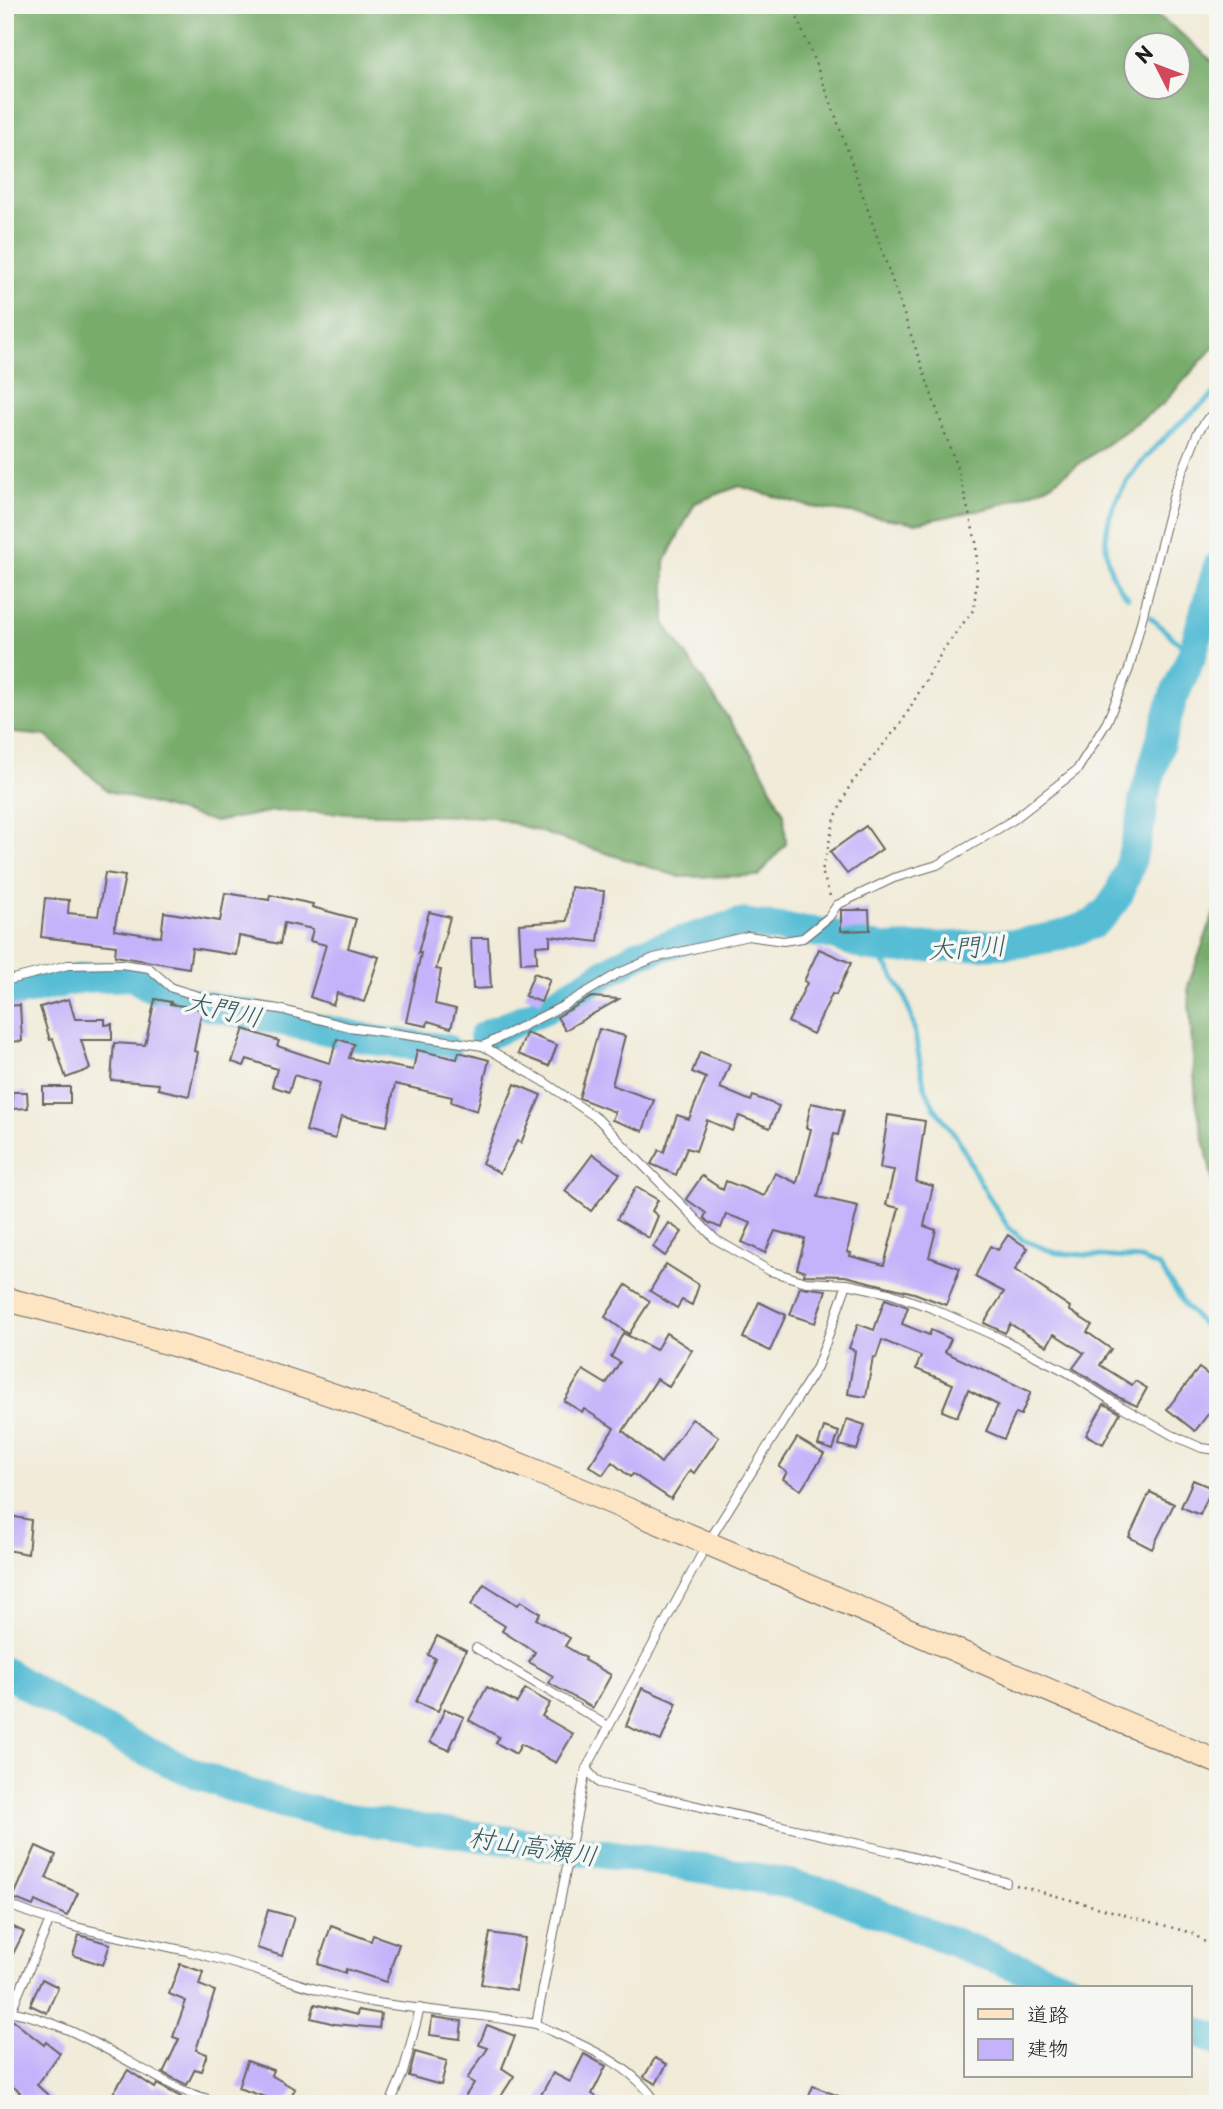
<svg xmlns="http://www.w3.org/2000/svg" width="1223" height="2109" font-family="'Playpen Sans','Klee One',sans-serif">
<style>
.forest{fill:#77ac6a;stroke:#4a6443;stroke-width:2;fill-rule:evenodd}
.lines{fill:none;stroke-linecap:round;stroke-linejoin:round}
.stream{stroke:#57bdd5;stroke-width:5}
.river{stroke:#57bdd5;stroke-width:30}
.building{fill:#c4b3fa}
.lane-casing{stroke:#67645e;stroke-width:10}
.secondary-casing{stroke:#67645e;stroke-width:25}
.path{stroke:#67645e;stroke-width:2.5;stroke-dasharray:2 5;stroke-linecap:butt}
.lane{stroke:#fff;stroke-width:8}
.secondary{stroke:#fde5c4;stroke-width:23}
.labels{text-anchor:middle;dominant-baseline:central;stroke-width:7;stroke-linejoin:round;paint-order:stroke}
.water-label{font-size:26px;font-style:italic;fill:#345c66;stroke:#f6f6f2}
</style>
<rect width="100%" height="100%" fill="#f6f6f2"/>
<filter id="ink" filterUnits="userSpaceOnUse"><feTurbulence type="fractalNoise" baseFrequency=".0143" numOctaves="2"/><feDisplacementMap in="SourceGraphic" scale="14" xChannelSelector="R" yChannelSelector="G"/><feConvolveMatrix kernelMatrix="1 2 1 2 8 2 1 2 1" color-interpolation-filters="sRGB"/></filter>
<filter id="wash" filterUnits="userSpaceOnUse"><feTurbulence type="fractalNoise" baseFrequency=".00686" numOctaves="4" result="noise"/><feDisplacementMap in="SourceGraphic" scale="28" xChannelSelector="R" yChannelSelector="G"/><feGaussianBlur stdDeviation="1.57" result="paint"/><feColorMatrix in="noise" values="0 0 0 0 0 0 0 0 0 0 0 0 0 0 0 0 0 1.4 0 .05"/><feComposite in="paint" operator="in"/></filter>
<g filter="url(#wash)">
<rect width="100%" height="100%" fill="#f1ebd8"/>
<!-- forest -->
<g class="forest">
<path d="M5,5H1144L1178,31L1218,66V342L1163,404L1048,486L994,507L916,523L811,507L739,486L695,503L665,561V624L759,764L784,814L786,844L758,876L680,877L494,817L274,811L215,822L108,791L46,736L5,732ZM1136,46H1178V88H1136Z"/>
<polygon points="1218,902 1218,1194 1213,1183 1196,1101 1188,986"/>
</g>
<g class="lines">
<!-- stream -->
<g class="stream">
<path d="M1128,597C1117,587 1111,575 1108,560C1092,492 1172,430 1218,391"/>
<polyline points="1150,617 1192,655"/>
<polyline points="869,946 889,969 905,997 913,1023 924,1085 934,1107 958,1139 981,1184 1008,1227 1023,1240 1056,1253 1141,1259 1160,1267 1187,1308 1218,1341"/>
</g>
<!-- river -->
<g class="river">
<polyline points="5,995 83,978 132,976 154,989 183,1001 380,1041 446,1049"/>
<polyline points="484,1036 545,1009 638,954 740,923 830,934 866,946 890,949 1020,943 1059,936 1093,924 1107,911 1118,896 1128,871 1142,819 1143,801 1173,698 1192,655 1218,566"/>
<path d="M5,1672C94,1727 195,1783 297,1807C348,1820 402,1826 454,1833C566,1849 679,1862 789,1884L829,1894L1072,1988"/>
<polyline points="1190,2029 1218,2040"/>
</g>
</g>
<g id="blocks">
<!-- building -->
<g class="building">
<polygon points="866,826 882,849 847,874 830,852"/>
<polygon points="105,873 125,876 114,930 161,937 164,912 220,921 225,893 269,900 270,895 313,904 312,907 356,919 348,948 379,957 364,1002 337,993 333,1005 310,997 326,945 310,941 313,929 284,923 280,944 239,936 236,955 192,948 189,968 115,956 116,946 41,937 45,898 69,900 68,913 98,916"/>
<polygon points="571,887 604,891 598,942 550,936 550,945 536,946 537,962 521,963 519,924 567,921"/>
<polygon points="841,910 869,910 870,930 841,931"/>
<polygon points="429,912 450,917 436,969 441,970 435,1004 456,1009 451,1028 428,1021 427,1026 406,1022 421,953 418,953"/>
<polygon points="471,938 488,938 491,988 473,989"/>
<polygon points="819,949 851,963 836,995 832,994 813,1034 788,1022 807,983 804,981"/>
<polygon points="534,973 550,979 541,1002 525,996"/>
<polygon points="592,997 619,999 565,1030 557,1017"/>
<polygon points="69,999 75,1019 105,1019 105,1025 112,1024 112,1040 81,1040 90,1069 66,1078 53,1039 50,1040 40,1007"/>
<polygon points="155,999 171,1002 170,1004 202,1009 194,1051 198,1052 189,1096 158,1089 159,1084 111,1080 114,1043 145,1045"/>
<polygon points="20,1005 22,1041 5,1042 5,1006"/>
<polygon points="244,1029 279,1041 277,1046 326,1062 330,1063 337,1039 354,1044 349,1058 413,1070 417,1050 457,1059 459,1052 489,1060 477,1111 451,1102 452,1097 395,1084 387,1126 341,1117 335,1139 306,1131 319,1083 294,1075 289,1092 272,1086 277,1069 247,1059 244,1066 232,1062"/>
<polygon points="599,1029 625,1036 612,1085 654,1100 643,1131 612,1120 615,1112 579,1098"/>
<polygon points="526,1033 557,1045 549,1066 518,1054"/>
<polygon points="700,1052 730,1064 720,1088 751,1101 753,1096 779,1106 770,1128 739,1116 732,1131 707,1120 696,1151 687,1148 676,1175 651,1164 659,1150 664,1152 677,1115 689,1119 706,1078 692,1072"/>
<polygon points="515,1084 541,1095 521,1143 517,1141 500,1173 482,1163"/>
<rect x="43" y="1087" width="27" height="16"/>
<polygon points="12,1092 27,1092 28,1108 13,1109"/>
<polygon points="811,1103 844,1110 838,1135 834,1134 818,1197 858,1206 847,1252 851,1253 850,1256 884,1265 899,1208 886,1205 894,1170 880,1168 888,1115 925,1121 916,1182 933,1186 924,1226 936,1230 929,1257 960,1268 946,1305 914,1293 845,1276 804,1275 805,1271 797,1269 805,1239 775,1231 765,1253 742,1242 751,1223 726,1214 721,1228 709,1223 704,1218 706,1213 686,1199 702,1176 723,1190 726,1181 764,1196 775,1173 797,1183 811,1129 806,1128"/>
<polygon points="593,1154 620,1174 591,1211 565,1191"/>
<polygon points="636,1187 658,1200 652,1211 658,1216 649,1238 617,1219"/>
<polygon points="669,1223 682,1232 665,1256 653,1247"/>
<polygon points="1008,1235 1028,1248 1015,1270 1070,1307 1069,1310 1092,1325 1087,1332 1111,1349 1100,1365 1132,1385 1135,1381 1147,1388 1137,1406 1118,1397 1073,1368 1084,1353 1054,1334 1047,1346 1010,1324 1005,1333 984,1323 1004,1292 975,1277 990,1246 998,1250"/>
<polygon points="666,1264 699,1285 692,1305 682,1300 677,1308 650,1291"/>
<polygon points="626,1285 650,1301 629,1334 605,1317"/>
<polygon points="800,1287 826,1290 815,1323 790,1315"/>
<polygon points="885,1299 908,1307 902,1324 929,1335 931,1330 951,1339 945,1352 1031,1392 1021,1415 1016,1413 1004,1439 986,1431 998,1405 968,1390 957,1417 942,1411 953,1384 916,1369 921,1356 882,1340 876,1358 873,1357 866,1397 848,1394 855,1351 849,1348 858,1324 874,1330"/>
<polygon points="759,1302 786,1315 770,1351 743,1338"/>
<polygon points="623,1333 656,1350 666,1333 692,1350 669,1387 657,1379 623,1431 661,1463 692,1419 719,1437 694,1473 690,1470 671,1499 633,1474 630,1477 612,1462 603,1475 589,1466 614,1428 584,1409 582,1412 564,1401 583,1370 606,1384 620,1362 611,1357"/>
<polygon points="1199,1368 1218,1382 1218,1419 1209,1413 1195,1431 1167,1409"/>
<polygon points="1104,1404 1120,1413 1103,1444 1086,1435"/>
<polygon points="847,1419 865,1425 857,1450 839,1445"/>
<polygon points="824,1427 839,1432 833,1450 818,1445"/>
<polygon points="797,1438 824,1454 801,1490 783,1479 787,1472 779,1467"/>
<polygon points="1193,1480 1212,1488 1200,1515 1181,1507"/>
<polygon points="1150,1492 1174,1504 1152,1549 1129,1537"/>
<polygon points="10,1516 31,1520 28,1554 7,1550 12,1531 8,1530"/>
<polygon points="484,1584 518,1605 521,1601 540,1613 536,1619 570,1638 565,1646 585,1658 584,1660 611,1675 593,1708 549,1683 553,1676 529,1662 535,1652 502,1631 505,1626 471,1605"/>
<polygon points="437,1636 466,1650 438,1711 416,1702 435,1658 428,1655"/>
<polygon points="487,1687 517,1703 525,1689 550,1703 542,1716 573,1734 556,1763 521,1744 516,1754 496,1743 499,1737 469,1720"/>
<polygon points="642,1688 677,1703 661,1741 626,1726"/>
<polygon points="445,1709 464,1717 449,1750 430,1742"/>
<polygon points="36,1846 56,1855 46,1878 78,1893 67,1916 35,1901 33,1906 13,1898"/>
<polygon points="268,1910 294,1917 282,1956 257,1948"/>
<polygon points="5,1923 24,1932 5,1970"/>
<polygon points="331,1926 371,1941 373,1935 399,1944 386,1982 346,1969 345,1973 318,1964"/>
<polygon points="490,1933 525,1938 516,1990 481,1984"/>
<polygon points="79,1935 110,1944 103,1965 73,1955"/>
<polygon points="180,1964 203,1972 199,1985 215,1991 196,2050 207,2054 201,2071 195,2069 187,2085 163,2073 179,2039 173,2037 186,2001 169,1994"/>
<polygon points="42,1979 58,1987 47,2013 30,2005"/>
<polygon points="315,2004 357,2015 358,2010 381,2014 379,2028 335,2024 311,2018"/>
<polygon points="432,2017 462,2021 460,2039 430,2035"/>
<polygon points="11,2019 44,2045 46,2042 60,2053 37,2085 58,2104 9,2104 20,2092 5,2081 5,2027"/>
<polygon points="487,2025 515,2036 502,2068 514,2076 496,2104 460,2104 474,2083 467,2079 488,2048 479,2045"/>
<polygon points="415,2052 447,2061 441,2085 409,2076"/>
<polygon points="584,2054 606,2066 592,2094 607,2104 536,2104 553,2073 570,2082"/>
<polygon points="655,2058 667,2064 656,2084 644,2077"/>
<polygon points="247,2061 273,2070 271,2075 295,2089 286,2104 265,2104 269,2098 238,2088"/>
<polygon points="128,2070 155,2088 157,2084 181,2097 178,2104 106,2104"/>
<polygon points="813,2086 856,2103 856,2104 806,2104"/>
</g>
</g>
</g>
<g filter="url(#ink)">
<use href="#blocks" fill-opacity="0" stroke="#67645e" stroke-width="2"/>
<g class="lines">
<defs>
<g id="lane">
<polyline points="5,981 68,965 121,964 149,968 172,988 205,998 279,1009 349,1027 483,1046 543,1081 598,1119 715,1239 770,1271 806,1282 847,1284 889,1293 929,1307 1002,1339 1067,1372 1115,1403 1172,1435 1202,1448 1218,1450"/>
<polyline points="483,1046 563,1006 619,973 654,958 748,936 783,941 803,938 829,917 837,905 894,878 937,865 1013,820 1077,770 1107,722 1129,669 1175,490 1198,432 1207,419 1218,412"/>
<polyline points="476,1648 608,1726"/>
<polyline points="586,1769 599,1783 898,1853 1006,1882"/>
<path d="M5,1903C61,1929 131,1938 191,1952C252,1966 309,1991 371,2002C426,2011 481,2014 536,2024"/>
<path d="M5,2010C74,2023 117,2058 178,2088C192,2095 209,2099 224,2104"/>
<polyline points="11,2011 50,1920"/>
<polyline points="390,2104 403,2073 420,2008"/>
<path d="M657,2104C632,2062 578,2044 536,2024L586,1769L707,1544L817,1367L847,1284"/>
</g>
<path id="secondary" d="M5,1299C184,1343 362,1400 533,1470C763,1564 989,1667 1218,1762"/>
</defs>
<!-- lane casing -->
<use href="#lane" class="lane-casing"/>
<!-- secondary casing -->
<use href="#secondary" class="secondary-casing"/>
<!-- path -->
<g class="path">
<polyline points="792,5 830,100 960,477 976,542 977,575 974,609 943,650 902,722 850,785 835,818 822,871 830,896"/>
<polyline points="1016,1885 1192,1933 1218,1951"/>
</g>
<!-- lane -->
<use href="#lane" class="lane"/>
<!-- secondary -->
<use href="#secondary" class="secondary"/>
</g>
</g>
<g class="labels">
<!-- water labels -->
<g class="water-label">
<text transform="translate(967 946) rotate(-3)">大門川</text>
<text transform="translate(224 1008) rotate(13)">大門川</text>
<text transform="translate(533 1845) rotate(9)">村山高瀬川</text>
</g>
</g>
<!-- margin -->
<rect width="1223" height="2109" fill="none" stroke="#f6f6f2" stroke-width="28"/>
<!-- legend -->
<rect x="964" y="1986" width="228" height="91" fill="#f6f6f2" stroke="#9f9f9c" stroke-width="2"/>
<rect x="978" y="2009" width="35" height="10" fill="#fde5c4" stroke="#9f9f9c" stroke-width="2"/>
<text x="1027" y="2022" font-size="21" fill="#1c1c1c">道路</text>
<rect x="978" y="2039" width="35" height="21" fill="#c4b3fa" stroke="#9f9f9c" stroke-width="2"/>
<text x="1027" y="2056" font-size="21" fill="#1c1c1c">建物</text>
<!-- north arrow -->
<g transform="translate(1157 66) rotate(312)"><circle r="33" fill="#f6f6f2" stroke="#9f9f9c" stroke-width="2"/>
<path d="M0-5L12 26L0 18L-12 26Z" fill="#d1495b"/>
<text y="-10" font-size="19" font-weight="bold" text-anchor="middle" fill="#1c1c1c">N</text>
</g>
</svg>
